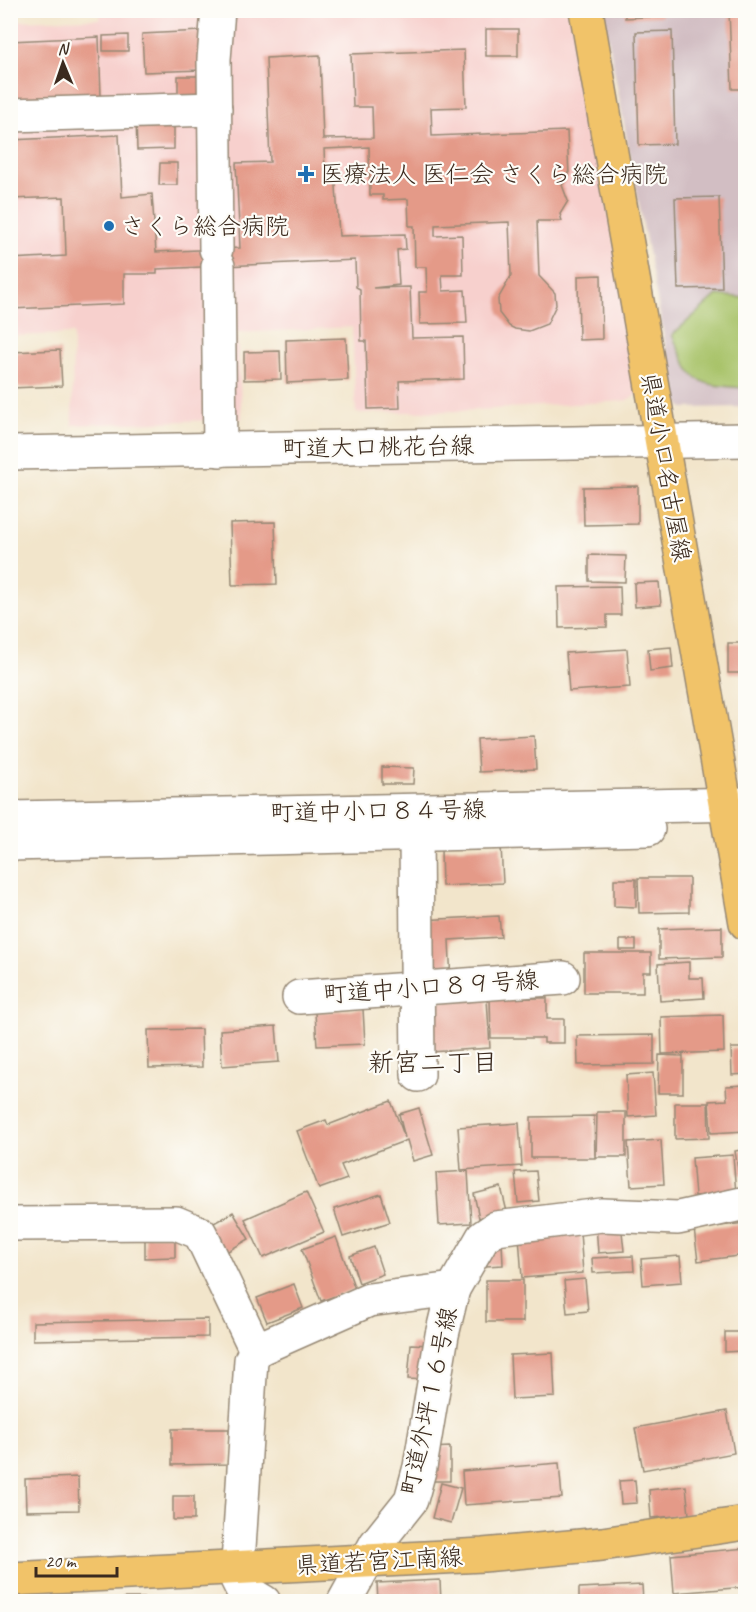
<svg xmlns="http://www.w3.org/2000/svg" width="756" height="1612" font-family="Caveat,'Klee One',sans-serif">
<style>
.built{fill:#f7d0cd}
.industrial{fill:#d2bec3}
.green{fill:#a8c369;stroke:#727644;stroke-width:1.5}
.building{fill:#e49a88}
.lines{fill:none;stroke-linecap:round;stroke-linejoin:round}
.minor-casing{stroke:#968874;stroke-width:36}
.major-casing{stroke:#968874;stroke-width:36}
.minor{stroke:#fff;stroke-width:33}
.major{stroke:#f1c369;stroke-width:33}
.poi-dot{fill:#1f6fb2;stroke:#fdfcf7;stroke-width:2}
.labels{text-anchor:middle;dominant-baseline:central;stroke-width:4.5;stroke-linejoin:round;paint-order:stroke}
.poi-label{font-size:24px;fill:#3b2a1e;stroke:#fdfcf7;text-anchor:start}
.street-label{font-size:24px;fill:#3b2a1e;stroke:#fdfcf7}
.neighbourhood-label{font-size:26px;fill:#3b2a1e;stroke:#fdfcf7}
</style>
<rect width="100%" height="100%" fill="#fdfcf7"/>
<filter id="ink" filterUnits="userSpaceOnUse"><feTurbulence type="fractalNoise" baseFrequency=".0167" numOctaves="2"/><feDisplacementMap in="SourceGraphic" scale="12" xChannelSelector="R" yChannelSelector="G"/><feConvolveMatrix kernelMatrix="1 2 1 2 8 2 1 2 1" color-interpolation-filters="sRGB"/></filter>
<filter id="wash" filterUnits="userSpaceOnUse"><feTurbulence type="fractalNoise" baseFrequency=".008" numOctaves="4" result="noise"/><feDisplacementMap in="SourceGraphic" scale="24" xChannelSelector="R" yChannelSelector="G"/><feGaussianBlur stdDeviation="1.35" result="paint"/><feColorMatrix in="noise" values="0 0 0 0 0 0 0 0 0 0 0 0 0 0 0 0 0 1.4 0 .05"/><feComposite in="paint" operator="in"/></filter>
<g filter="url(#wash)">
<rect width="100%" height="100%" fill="#f2e5cb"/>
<!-- built -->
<polygon class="built" points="100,10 570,11 642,392 625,401 460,411 356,413 352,327 237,333 242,419 72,425 73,334 11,336 10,21 100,19"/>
<!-- industrial -->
<polygon class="industrial" points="603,11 745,11 745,407 683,408 676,400"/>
<!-- green -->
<path class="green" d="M717,295L745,298V388C691,384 695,384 672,335Z"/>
<g id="blocks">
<!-- building -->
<g class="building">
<polygon points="625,10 662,10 662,16 625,18"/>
<polygon points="729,10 746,10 746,89 732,89"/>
<rect x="486" y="29" width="32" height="27"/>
<polygon points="201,31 202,70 144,72 142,34"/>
<polygon points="672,31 675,144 639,145 636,32"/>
<polygon points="128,35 128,51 103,51 103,36"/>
<polygon points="99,37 101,97 10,101 10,41"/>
<polygon points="464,50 466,107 431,108 432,136 567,131 569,176 562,185 568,201 560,214 562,221 537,221 539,276 555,293 556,305 547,324 529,331 515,329 509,326 499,313 498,299 511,276 509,222 435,225 435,236 462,235 463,275 442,275 443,291 465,290 467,323 420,324 419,292 427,292 426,267 415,267 414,226 409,226 408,199 383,200 383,195 370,195 369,147 324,149 325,170 335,169 339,236 405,234 406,249 397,250 399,285 373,288 410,287 412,338 463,337 464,379 399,381 400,408 368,409 366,341 361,341 360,289 356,287 355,260 157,269 157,274 124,274 124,304 10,309 10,259 66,256 64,197 10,199 10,140 119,135 122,197 152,194 156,252 240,248 236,163 270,162 266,58 320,55 323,139 373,138 372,107 353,107 351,54"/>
<rect x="178" y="76" width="25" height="25"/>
<polygon points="136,118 174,118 174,149 137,150"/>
<polygon points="160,163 177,163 177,185 159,185"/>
<polygon points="719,197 722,288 678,289 675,198"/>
<polygon points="601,275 602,339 579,340 578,276"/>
<polygon points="346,338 348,380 287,383 286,340"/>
<polygon points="60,350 62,386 10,388 10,352"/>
<polygon points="280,351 281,379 244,380 244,352"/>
<polygon points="638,486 638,524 584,525 583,487"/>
<polygon points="275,522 277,584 232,585 230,523"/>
<polygon points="589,555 626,556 625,582 589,581"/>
<polygon points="659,582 661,605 635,607 634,583"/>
<polygon points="620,586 621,615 607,615 607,627 559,628 558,587"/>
<rect x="728" y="643" width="18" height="30"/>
<polygon points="671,647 673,668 650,671 648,649"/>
<polygon points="627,649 630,687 569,691 566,653"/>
<polygon points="534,736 536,769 479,772 477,739"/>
<polygon points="382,767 414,768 413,784 382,784"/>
<polygon points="501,846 503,883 442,886 441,849"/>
<polygon points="638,878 689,878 689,912 639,913"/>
<polygon points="614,879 636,879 636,907 614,906"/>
<polygon points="499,916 501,937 449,940 451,982 424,983 420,920"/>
<polygon points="722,927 722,957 659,959 659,929"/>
<rect x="620" y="940" width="16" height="10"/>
<polygon points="584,953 651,953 651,972 643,972 643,993 584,993"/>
<polygon points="689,962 689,978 703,978 704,998 660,1001 658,964"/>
<polygon points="490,998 547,998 547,1019 564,1019 564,1043 544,1043 544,1038 491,1038"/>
<polygon points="487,999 490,1048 430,1052 428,1002"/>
<polygon points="363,1009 365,1044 317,1046 315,1012"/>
<polygon points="723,1015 724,1052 662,1054 661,1017"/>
<polygon points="276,1026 279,1062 222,1066 220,1030"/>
<polygon points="201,1029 202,1067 149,1068 148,1030"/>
<polygon points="654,1035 654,1064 578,1065 577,1036"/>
<polygon points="731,1048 746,1048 746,1074 732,1075"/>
<polygon points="659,1055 683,1056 683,1093 658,1093"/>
<polygon points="653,1073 656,1115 628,1117 626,1075"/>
<polygon points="746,1085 746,1131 711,1133 709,1101 727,1100 726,1086"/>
<polygon points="391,1101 405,1138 399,1114 419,1108 433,1155 413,1161 407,1140 341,1165 347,1179 319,1189 297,1131 326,1120 328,1125"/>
<polygon points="675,1103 708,1103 709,1138 675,1139"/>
<polygon points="597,1112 626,1112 626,1157 596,1157"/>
<polygon points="594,1116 595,1158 531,1158 531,1117"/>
<polygon points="519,1123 522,1166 461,1170 458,1127"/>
<polygon points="661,1140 664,1184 631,1186 628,1142"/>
<polygon points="746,1149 746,1174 739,1175 735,1151"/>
<polygon points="733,1155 736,1194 695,1196 692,1158"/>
<polygon points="468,1171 471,1223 439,1225 436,1173"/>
<polygon points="536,1171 539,1201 518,1203 515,1172"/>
<polygon points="501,1187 507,1212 479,1218 474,1194"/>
<polygon points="306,1192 324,1232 263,1258 245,1219"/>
<polygon points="381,1194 390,1222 343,1237 334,1209"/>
<polygon points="233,1212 249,1239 223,1254 207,1227"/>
<polygon points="621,1222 624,1251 598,1253 596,1224"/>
<polygon points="746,1223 746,1255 698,1261 694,1229"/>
<polygon points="580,1232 583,1273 522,1278 519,1236"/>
<polygon points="145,1235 175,1235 175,1257 145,1258"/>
<polygon points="336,1237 355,1289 321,1301 302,1249"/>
<polygon points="485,1241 502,1241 503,1265 486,1266"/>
<polygon points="374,1247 383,1274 359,1283 350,1256"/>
<polygon points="633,1256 634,1271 593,1273 592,1258"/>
<polygon points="680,1256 682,1282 643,1285 641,1259"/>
<polygon points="585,1279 588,1311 567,1313 564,1281"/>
<rect x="486" y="1280" width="37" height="42"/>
<polygon points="294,1284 303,1308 267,1322 257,1298"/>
<polygon points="208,1319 208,1337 33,1340 33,1322"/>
<polygon points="725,1332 742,1332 742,1351 725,1352"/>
<polygon points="411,1344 430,1345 427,1380 408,1379"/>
<polygon points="553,1353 555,1397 512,1399 510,1355"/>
<polygon points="727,1411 734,1453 643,1470 635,1428"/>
<polygon points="172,1429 229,1429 229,1464 172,1465"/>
<polygon points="450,1447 450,1481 430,1481 430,1448"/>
<polygon points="559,1463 562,1498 464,1505 462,1471"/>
<polygon points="78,1477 79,1510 26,1511 25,1479"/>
<polygon points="635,1480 637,1503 621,1504 619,1481"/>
<polygon points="441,1483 461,1488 451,1523 432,1518"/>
<polygon points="686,1486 689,1515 651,1518 649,1490"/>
<rect x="173" y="1496" width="21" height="24"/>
<polygon points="746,1548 746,1587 674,1593 671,1555"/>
<polygon points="440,1580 441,1602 378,1602 377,1583"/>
<polygon points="642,1585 643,1602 579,1602 579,1588"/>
<rect x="124" y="1598" width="22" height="4"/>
</g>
</g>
</g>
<g filter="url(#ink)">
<use href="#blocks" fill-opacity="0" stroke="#968874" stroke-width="1.5"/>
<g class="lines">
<defs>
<g id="minor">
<polyline points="10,115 215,109"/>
<polyline points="216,249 214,59 218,10"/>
<polyline points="218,266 220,450"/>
<polyline points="10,453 746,440"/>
<polyline points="10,818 746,804"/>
<polyline points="416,834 418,1075"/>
<polyline points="10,844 648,829"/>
<polyline points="299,997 563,978"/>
<polyline points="10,1224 176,1223 200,1233 256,1350 369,1300 453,1289 483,1237 496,1228 602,1215 678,1218 746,1203"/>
<polyline points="256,1350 251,1360 237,1579 242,1589 264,1602"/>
<polyline points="344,1602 376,1544 411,1500 420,1467 442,1335 453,1289"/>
</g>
<g id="major">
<polyline points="586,10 746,923"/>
<polyline points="10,1579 483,1555 602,1544 746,1523"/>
</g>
</defs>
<!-- minor casing -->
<use href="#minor" class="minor-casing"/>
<!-- major casing -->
<use href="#major" class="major-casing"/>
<!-- minor -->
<use href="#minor" class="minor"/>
<!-- major -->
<use href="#major" class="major"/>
</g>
</g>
<!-- markers -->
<g class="poi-dot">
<path d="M303 165h6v6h6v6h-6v6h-6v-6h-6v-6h6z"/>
<circle cx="109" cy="226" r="6"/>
</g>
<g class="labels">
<!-- poi labels -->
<g class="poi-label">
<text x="320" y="174">医療法人 医仁会 さくら総合病院</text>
<text x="121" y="226">さくら総合病院</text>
</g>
<!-- street labels -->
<g class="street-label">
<text transform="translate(378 447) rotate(-1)">町道大口桃花台線</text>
<text transform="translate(666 467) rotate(80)">県道小口名古屋線</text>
<text transform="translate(378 811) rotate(-1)">町道中小口８４号線</text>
<text transform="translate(431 987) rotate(-4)">町道中小口８９号線</text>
<text transform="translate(429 1401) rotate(-78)">町道外坪１６号線</text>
<text transform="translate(379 1561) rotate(-3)">県道若宮江南線</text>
</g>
<!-- neighbourhood labels -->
<g class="neighbourhood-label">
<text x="433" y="1062">新宮二丁目</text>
</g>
</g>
<!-- margin -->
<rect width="756" height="1612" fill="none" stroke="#fdfcf7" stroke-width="36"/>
<!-- north arrow -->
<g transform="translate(63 63) rotate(358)" stroke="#fdfcf7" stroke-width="4.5" paint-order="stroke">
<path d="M0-4.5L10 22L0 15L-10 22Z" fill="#3b2a1e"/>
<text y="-9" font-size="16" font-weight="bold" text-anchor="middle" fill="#3b2a1e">N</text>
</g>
<!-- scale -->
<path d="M36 1567v9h81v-9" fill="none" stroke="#3b2a1e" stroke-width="3"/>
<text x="45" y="1567" font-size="18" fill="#3b2a1e" stroke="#fdfcf7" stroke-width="4.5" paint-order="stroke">20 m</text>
</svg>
